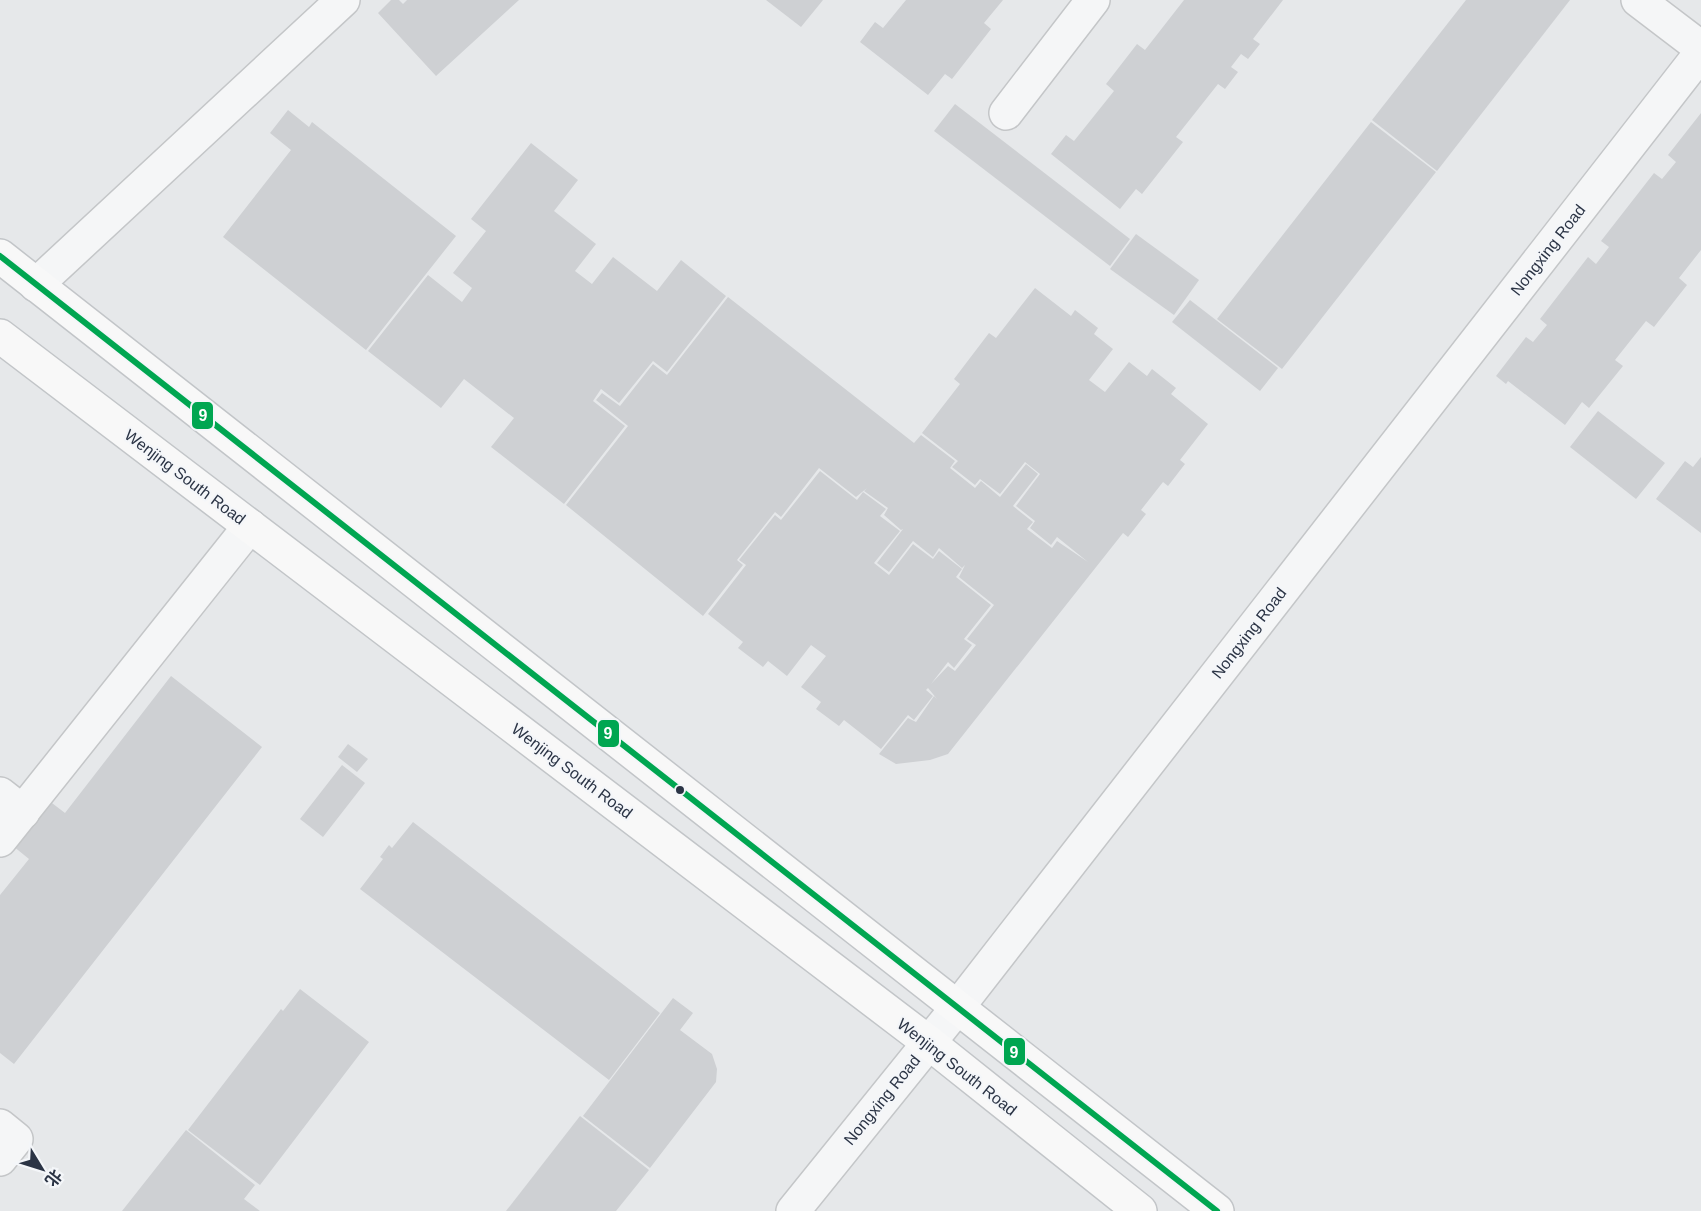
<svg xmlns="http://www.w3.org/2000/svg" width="1701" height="1211" font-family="Arial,'Noto Sans SC',sans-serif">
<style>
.building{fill:#ced0d3}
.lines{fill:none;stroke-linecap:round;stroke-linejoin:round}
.minor-casing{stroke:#c4c6c8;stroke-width:36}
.major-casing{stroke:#c2c5c8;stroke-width:36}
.minor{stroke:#f5f6f7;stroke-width:33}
.major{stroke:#f8f8f8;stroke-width:33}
.bus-1-casing{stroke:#f4f6f9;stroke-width:10}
.bus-1{stroke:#00a651;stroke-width:6}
.bus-dot{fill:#2b3445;stroke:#f4f6f9;stroke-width:2}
.labels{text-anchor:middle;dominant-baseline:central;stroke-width:4.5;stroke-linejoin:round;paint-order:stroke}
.street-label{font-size:16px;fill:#2b3445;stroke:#f4f6f9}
.line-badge{stroke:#f4f6f9;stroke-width:2}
.badge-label{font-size:16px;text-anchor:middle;font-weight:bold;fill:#fff}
</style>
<rect width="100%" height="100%" fill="#e6e8ea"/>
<!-- building -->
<g class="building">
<polygon points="391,0 399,0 403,4 407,0 519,0 436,76 378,13"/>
<polygon points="766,0 823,0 801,27"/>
<polygon points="906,0 1003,0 984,23 991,29 952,79 945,74 928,95 860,42 875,22 883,28"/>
<polygon points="1184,0 1283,0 1253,39 1260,44 1248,59 1241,54 1231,67 1238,72 1225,89 1218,84 1176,137 1183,142 1142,194 1136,189 1120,209 1051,154 1066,135 1074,141 1114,91 1106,84 1137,44 1145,50"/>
<polygon points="1466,0 1570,0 1437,171 1372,120"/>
<polygon points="955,104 1130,239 1110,266 934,131"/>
<polygon points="288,110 309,127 312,122 456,236 366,350 223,237 291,150 270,133"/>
<polygon points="1701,113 1701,250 1679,278 1687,285 1654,327 1646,321 1615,360 1623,366 1589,408 1582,402 1565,425 1508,381 1506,384 1496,376 1526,337 1533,342 1547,325 1540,319 1588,257 1596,264 1609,247 1601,241 1654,173 1662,179 1676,162 1668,155"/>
<polygon points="1371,122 1436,172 1282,369 1217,319"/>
<polygon points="531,143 578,180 554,211 596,244 575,271 592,284 613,257 657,291 681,260 726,296 667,372 653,361 619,403 601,389 593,401 625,426 564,504 491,447 514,418 464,379 441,408 368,351 428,275 462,302 472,288 453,273 486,231 471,219"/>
<polygon points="1136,234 1199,280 1174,315 1110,269"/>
<polygon points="1035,288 1071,316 1075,310 1098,328 1094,334 1113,349 1089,380 1105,392 1129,362 1147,376 1152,369 1176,388 1171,394 1208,424 1180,460 1185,464 1168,486 1163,482 1141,510 1146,514 1128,537 1123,533 948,754 930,760 896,764 879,754 908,718 916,722 934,696 937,699 928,688 926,690 933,696 914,720 908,715 881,749 844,720 839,726 816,709 821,702 801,687 826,656 811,645 787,676 768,661 763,667 738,648 743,642 708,614 746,565 739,560 775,515 781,520 820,471 857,500 863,492 886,509 880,516 900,531 874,563 889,575 913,544 933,559 939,551 962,569 956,577 991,605 964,639 972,645 954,668 948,662 931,684 948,666 955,671 976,645 967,639 994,605 959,577 965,565 962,568 939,548 933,557 913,541 889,572 877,563 903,529 901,530 884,515 888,508 864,491 867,488 856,497 819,468 781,517 775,512 737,560 743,565 703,616 566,505 628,426 596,400 602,393 620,406 653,364 667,375 728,297 914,443 921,435 955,461 950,468 975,488 981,481 1000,497 1026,464 1038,474 1013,506 1033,522 1027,529 1052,548 1057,541 1088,562 1057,537 1051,545 1030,528 1035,521 1016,506 1040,474 1025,462 1000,494 980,479 975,485 952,467 958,461 922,433 960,384 954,379 989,333 996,338"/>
<polygon points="1190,300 1278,368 1260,391 1172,322"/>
<polygon points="1598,411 1665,463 1636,499 1570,447"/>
<polygon points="1701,457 1701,533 1656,499 1685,461 1693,467"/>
<polygon points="171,676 262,747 14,1064 0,1053 0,895 29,859 13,846 48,800 65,813"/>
<polygon points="348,744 368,759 357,772 338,757"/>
<polygon points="342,765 365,783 323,837 300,819"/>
<polygon points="413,822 660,1013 609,1080 360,889 383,859 380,857 389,845 392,848"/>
<polygon points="300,989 369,1042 260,1185 188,1130 281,1009 283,1011"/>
<polygon points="673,998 693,1013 680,1030 712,1054 717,1069 716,1082 650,1168 583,1116"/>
<polygon points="580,1116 649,1170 616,1211 506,1211"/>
<polygon points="186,1130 255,1185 244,1199 260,1211 122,1211"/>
</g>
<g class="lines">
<defs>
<g id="minor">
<polyline points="1638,0 1701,48"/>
<polyline points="1006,113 1093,0"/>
<polyline points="36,285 343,0"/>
<polyline points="0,794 23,812"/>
<polyline points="0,840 250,526"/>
<polyline points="0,1126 16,1139 0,1159"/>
<polyline points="793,1211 957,1008 1701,53"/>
</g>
<g id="major">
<polyline points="0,256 1217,1211"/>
<polyline points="0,336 928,1042 1140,1211"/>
</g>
</defs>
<!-- minor casing -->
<use href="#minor" class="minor-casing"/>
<!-- major casing -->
<use href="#major" class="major-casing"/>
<!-- minor -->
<use href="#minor" class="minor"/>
<!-- major -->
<use href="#major" class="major"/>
<defs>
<polyline id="bus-1" points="0,256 1217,1211"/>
</defs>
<!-- bus-1 casing -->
<use href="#bus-1" class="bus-1-casing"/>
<!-- bus-1 -->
<use href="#bus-1" class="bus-1"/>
</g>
<!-- markers -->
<circle class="bus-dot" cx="680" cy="790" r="5"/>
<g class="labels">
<!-- street labels -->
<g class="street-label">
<text transform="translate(1548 250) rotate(-52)">Nongxing Road</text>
<text transform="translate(185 477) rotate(37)">Wenjing South Road</text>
<text transform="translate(1249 633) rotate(-52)">Nongxing Road</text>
<text transform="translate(572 771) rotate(37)">Wenjing South Road</text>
<text transform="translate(957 1067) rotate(38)">Wenjing South Road</text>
<text transform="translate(882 1100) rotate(-51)">Nongxing Road</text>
</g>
</g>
<g class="line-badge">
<rect x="191" y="401" width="23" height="29" rx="6" fill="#00a651"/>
<rect x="597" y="719" width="23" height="29" rx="6" fill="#00a651"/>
<rect x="1003" y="1037" width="23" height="29" rx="6" fill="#00a651"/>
</g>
<g class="badge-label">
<text x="203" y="421">9</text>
<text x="608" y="739">9</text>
<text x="1014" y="1058">9</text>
</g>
<!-- north arrow -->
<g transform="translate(42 1169) rotate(128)" stroke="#f4f6f9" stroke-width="4.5" paint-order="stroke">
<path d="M0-4.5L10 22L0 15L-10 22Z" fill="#2b3445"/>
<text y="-9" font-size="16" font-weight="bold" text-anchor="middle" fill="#2b3445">北</text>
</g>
</svg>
